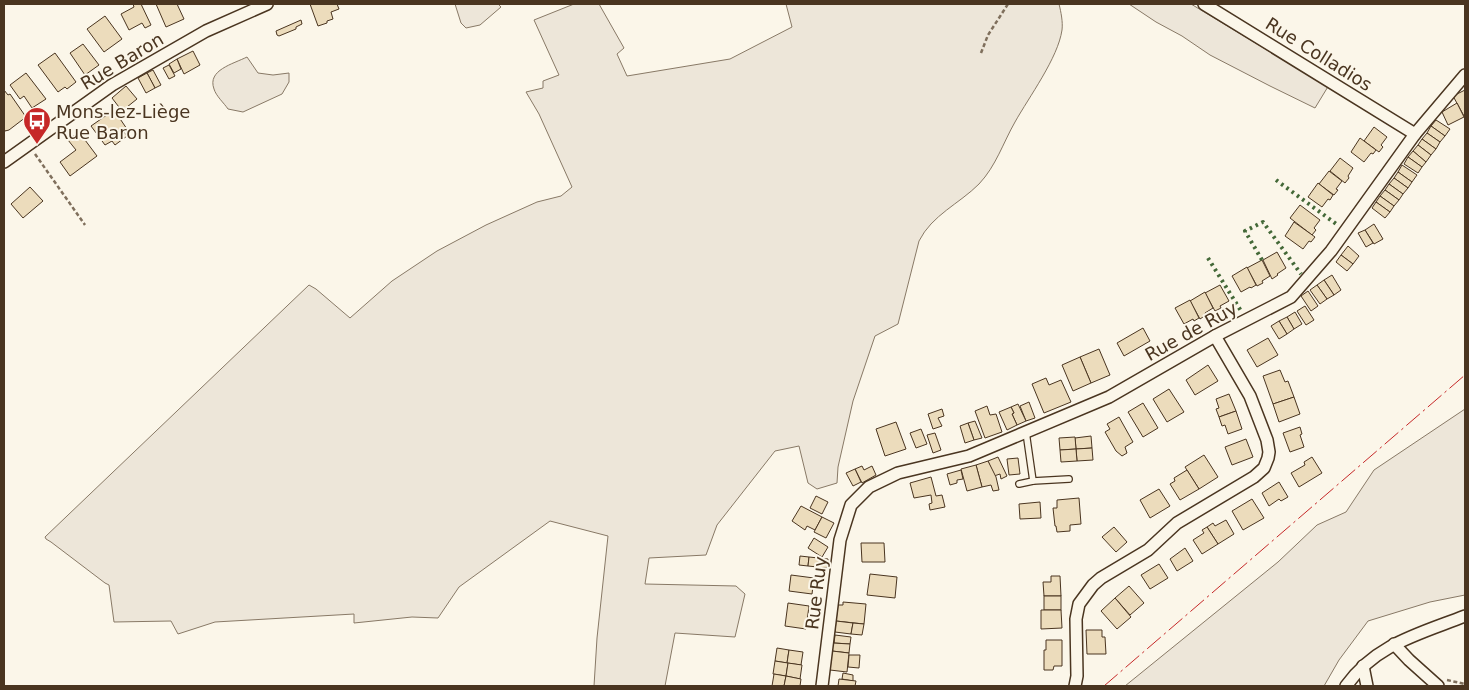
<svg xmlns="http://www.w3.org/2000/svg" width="1469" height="690" font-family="'DejaVu Sans',sans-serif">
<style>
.green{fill:#ede6d9;stroke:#887966}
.building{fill:#ecdcbc;stroke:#4a3520}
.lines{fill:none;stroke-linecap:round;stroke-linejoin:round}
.service-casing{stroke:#4a3520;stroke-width:8}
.minor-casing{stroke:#4a3520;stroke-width:14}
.path{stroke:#7f6f5c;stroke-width:2.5;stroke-dasharray:4 2.5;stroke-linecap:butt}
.service{stroke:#fbf6e9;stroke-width:5.5}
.minor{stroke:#fbf6e9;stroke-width:11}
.hedge{stroke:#436837;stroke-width:4;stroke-dasharray:2.5 4;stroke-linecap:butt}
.power{stroke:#c62828;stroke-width:1;stroke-dasharray:18 4 2.5 4;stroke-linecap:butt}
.labels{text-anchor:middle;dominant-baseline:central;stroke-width:4;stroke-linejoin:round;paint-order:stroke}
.street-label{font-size:18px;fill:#4a3520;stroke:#fbf6e9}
.poi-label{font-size:18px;fill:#4a3520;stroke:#fbf6e9;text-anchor:start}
</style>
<rect width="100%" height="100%" fill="#fbf6e9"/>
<!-- green -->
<g class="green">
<polygon points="455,4 498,4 501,7 480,25 466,28 461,23"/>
<path d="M574,4H599L624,48L617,54L627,76L730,59L792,27L786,4H1059C1061,12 1063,22 1062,30C1058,58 1029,97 1015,122C1003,143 996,166 979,184C959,204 932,215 919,241L898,324L875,336L853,401L838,467L837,483L817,489L808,483L799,446L775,451L717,525L706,555L649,558L645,584L736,586L745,594L735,637L675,633L665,686H594L597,638L608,536L550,521L459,587L438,618L412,617L354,623V614L215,622L178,634L171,621L114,622L109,585L105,583L51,542L46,539L45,537L309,285L316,289L350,318L392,281L437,251L486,225L537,202L561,196L572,187L539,114L526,92L543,88V81L559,75L534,20Z"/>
<polygon points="1129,4 1191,4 1310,76 1329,85 1315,108 1270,86 1210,55 1182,36 1156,22"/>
<path d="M247,57L258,73L273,75L289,73V82L282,94L243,112L228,109C224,103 216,96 214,89C207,70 233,64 247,57Z"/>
<polygon points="1465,409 1465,595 1430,602 1368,621 1339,660 1324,686 1125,686 1278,562 1317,525 1346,512 1374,470"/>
</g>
<!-- building -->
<g class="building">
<polygon points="133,4 141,4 151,25 145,28 142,23 129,30 121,14 134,7"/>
<polygon points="156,4 177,4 184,19 166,27"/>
<polygon points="310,4 337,4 339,9 331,12 333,19 327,21 327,23 318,26"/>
<polygon points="105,16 122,39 104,52 87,29"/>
<polygon points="301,20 302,24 296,27 296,29 279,36 277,35 276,31"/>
<polygon points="83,44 99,65 85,75 70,53"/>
<polygon points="193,51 200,65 184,74 177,59"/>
<polygon points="55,53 76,82 67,89 65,87 58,92 38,65"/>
<polygon points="177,59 181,69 174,73 169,64"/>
<polygon points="169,65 175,76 169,79 163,68"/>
<polygon points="153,70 161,85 155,88 147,73"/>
<polygon points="26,73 46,99 32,108 24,96 20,99 10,85"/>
<polygon points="147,73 155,88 146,93 138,78"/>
<polygon points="126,86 137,99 122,111 112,98"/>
<polygon points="4,90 8,95 10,94 26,117 9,130 5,131 4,129"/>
<polygon points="1465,90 1465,115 1464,116 1453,96"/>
<polygon points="1457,103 1464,117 1448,125 1442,112"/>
<polygon points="114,110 127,129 124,132 127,136 115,145 112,141 105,145 91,126"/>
<polygon points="1436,120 1450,129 1445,136 1431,126"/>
<polygon points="1431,126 1445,136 1440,142 1427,133"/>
<polygon points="1374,127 1387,137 1381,145 1383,147 1379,152 1364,141"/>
<polygon points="79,132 97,156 70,176 60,162 76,150 68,140"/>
<polygon points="1427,133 1440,142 1436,149 1422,139"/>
<polygon points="1360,138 1376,150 1373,154 1371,153 1364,162 1351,152"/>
<polygon points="1422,139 1436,149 1431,155 1418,145"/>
<polygon points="1418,145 1431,155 1426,162 1413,151"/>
<polygon points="1413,151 1426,162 1422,167 1408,157"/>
<polygon points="1408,157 1422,167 1418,173 1404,164"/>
<polygon points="1340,158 1353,168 1348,176 1349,178 1345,183 1330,171"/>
<polygon points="1402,165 1417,175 1412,182 1398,172"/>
<polygon points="1329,171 1342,181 1336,189 1338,190 1334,195 1319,184"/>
<polygon points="1398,172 1412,182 1408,188 1394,178"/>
<polygon points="1394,178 1408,188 1403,194 1389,184"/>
<polygon points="1318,183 1333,195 1330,200 1328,199 1322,207 1308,197"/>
<polygon points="1389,184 1403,194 1399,200 1385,190"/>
<polygon points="30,187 43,201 23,218 11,204"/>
<polygon points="1385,190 1399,200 1394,206 1380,196"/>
<polygon points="1380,196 1394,206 1390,212 1376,202"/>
<polygon points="1376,202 1390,212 1385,218 1372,208"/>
<polygon points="1300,205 1320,220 1314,228 1316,230 1312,235 1290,218"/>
<polygon points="1294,222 1315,237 1311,242 1309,241 1303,249 1285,236"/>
<polygon points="1374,224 1383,239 1374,244 1365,230"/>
<polygon points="1365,230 1373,243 1366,247 1358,233"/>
<polygon points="1348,246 1359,256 1353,264 1341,255"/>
<polygon points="1277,252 1286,268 1277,274 1278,275 1272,279 1263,260"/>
<polygon points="1341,255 1353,264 1347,271 1336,262"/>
<polygon points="1262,260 1270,276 1262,281 1263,283 1257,286 1247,268"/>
<polygon points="1247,267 1256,285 1251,288 1250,287 1241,292 1232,276"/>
<polygon points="1332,275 1341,290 1334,295 1324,280"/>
<polygon points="1324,280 1334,295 1327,299 1317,285"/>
<polygon points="1220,285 1229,301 1220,306 1221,308 1215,311 1205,293"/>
<polygon points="1317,285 1327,299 1320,304 1310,290"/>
<polygon points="1308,291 1318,306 1311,311 1301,296"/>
<polygon points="1205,292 1213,308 1205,313 1206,315 1200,319 1190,301"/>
<polygon points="1190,300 1199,318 1194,321 1193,319 1184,324 1175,308"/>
<polygon points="1305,306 1314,320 1306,325 1297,311"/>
<polygon points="1295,312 1302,324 1294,329 1287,317"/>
<polygon points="1287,317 1294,329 1287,334 1279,321"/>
<polygon points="1279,321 1287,334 1279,339 1271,326"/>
<polygon points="1143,328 1150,341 1124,356 1117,343"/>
<polygon points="1268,338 1278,355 1257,367 1247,350"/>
<polygon points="1099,349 1110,375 1091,383 1080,357"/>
<polygon points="1080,357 1091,383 1073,391 1062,365"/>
<polygon points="1208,365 1218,381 1195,395 1186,380"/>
<polygon points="1280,370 1285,382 1288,381 1294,397 1273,404 1263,376"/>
<polygon points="1046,378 1049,385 1061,380 1071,402 1044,413 1032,384"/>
<polygon points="1169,389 1184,412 1167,422 1153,399"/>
<polygon points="1229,394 1236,411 1219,417 1216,409 1219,408 1216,399"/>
<polygon points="1294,397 1300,414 1279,422 1273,404"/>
<polygon points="1029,402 1035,418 1026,421 1020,406"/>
<polygon points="1143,403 1158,428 1143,437 1128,412"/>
<polygon points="1018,404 1026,421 1017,425 1012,414 1014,413 1011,407"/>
<polygon points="987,406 990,415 996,414 1002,432 985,438 975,411"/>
<polygon points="1011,407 1014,413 1012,414 1017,425 1007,430 999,412"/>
<polygon points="942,409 944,416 938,418 942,426 933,429 928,414"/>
<polygon points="1236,411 1242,429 1228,434 1225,425 1222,426 1219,417"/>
<polygon points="1119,417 1133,442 1125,447 1127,453 1122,456 1116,451 1105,432 1110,429 1107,424"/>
<polygon points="975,421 982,438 974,440 968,423"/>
<polygon points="896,422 906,449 885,456 876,429"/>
<polygon points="968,423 974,440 965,443 960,426"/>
<polygon points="1300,427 1302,434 1300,435 1304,447 1290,452 1283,433"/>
<polygon points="921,429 927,444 916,448 910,433"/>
<polygon points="935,433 941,450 933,453 927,435"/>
<polygon points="1091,436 1092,448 1076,449 1075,438"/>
<polygon points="1075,437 1076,449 1060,450 1059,438"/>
<polygon points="1246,439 1253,457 1232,465 1225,447"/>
<polygon points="1092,448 1093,460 1077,461 1076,449"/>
<polygon points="1076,449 1077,461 1061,462 1060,450"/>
<polygon points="1204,455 1218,477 1199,489 1185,467"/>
<polygon points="998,457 1007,476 1001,479 1000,474 994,476 988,461"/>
<polygon points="1312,457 1322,473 1299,487 1291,473 1305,465 1304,462"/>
<polygon points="1018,458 1020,474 1009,475 1007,459"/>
<polygon points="988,461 996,477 999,490 993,491 991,485 982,487 976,465"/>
<polygon points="976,465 982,487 967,491 961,469"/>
<polygon points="862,466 864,470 872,466 876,475 862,483 855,469"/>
<polygon points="855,469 861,482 853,486 846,473"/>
<polygon points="961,470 963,479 957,480 957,483 950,485 947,474"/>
<polygon points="1187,470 1199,489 1180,500 1170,484 1175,481 1174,478"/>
<polygon points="931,477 936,496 942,495 945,507 930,510 929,504 932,503 931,495 914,498 910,483"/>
<polygon points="1279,482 1288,497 1281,501 1279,499 1269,506 1262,493"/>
<polygon points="1159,489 1170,506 1150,518 1140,500"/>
<polygon points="816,496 828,502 822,514 810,508"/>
<polygon points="1079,498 1081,524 1070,525 1070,531 1057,532 1056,526 1055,526 1053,508 1057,508 1057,500"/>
<polygon points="1252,499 1264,518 1243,530 1232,511"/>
<polygon points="1040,502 1041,518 1020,519 1019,504"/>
<polygon points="801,506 822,517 815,530 807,526 805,530 792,521"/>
<polygon points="822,517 834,523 826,538 814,532"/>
<polygon points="1226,520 1234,534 1218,544 1207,527 1213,523 1215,526"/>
<polygon points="1114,527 1127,542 1116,552 1102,537"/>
<polygon points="1207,527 1218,544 1202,554 1193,540 1204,533 1202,530"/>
<polygon points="814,538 828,547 822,557 808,548"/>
<polygon points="861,543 884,543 885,562 862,562"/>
<polygon points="1185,548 1193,561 1177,571 1170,559"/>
<polygon points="800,556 809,557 808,566 799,565"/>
<polygon points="809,557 828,559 827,568 808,566"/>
<polygon points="1159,564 1168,578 1150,589 1141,575"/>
<polygon points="870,574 897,577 895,598 867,595"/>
<polygon points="791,575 814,578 812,594 789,591"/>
<polygon points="1051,576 1060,576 1061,596 1044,596 1043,582 1051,582"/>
<polygon points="1129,586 1144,603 1130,615 1115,598"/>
<rect x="1044" y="596" width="17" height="14"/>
<polygon points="1115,598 1131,617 1117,629 1101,611"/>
<polygon points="843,602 866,604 864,624 836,621 838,605 843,605"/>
<polygon points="788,603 809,606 806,629 785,626"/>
<polygon points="1041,610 1061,610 1062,628 1041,629"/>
<polygon points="836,621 853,623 851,634 835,632"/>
<polygon points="853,623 864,624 862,635 851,634"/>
<polygon points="1086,630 1102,630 1102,637 1105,637 1106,654 1087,654"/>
<polygon points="835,635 851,637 850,644 834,643"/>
<polygon points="1046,640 1062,640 1062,666 1054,666 1053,670 1044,670 1044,650 1046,650"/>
<polygon points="833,643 850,644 849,653 832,651"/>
<polygon points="777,648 789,650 787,663 775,661"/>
<polygon points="789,650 803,652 801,665 787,663"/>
<polygon points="832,651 849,653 847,672 830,670"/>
<polygon points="849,655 860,655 859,668 848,667"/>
<polygon points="775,661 788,663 786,676 773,674"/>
<polygon points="788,663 802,665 800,679 786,676"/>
<polygon points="843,673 853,675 853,681 842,679"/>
<polygon points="774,674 786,676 784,686 772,686"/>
<polygon points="786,676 801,679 800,686 784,686"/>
<polygon points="839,679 856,681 855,686 838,686"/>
</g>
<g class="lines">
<defs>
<g id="service">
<polyline points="1026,432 1033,481"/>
<polyline points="1019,484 1033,481 1069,479"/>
</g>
<g id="minor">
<polyline points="1204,4 1415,134"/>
<polyline points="4,162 112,85 206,31 267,4"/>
<polyline points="1394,644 1409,660 1438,686"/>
<polyline points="1363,666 1367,686"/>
<polyline points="822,686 840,540 851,505 869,487 898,473 969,456 1109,397 1215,336 1291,297 1331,251 1415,134 1465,75"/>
<polyline points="1075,686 1077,676 1076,619 1079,604 1093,585 1101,578 1148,550 1177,523 1254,477 1264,468 1268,458 1269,452 1267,440 1250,396 1215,336"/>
<path d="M1346,686C1376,644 1419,634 1465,616"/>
</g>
</defs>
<!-- service casing -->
<use href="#service" class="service-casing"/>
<!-- minor casing -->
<use href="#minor" class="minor-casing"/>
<!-- path -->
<g class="path">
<polyline points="981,53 988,35 1008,4"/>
<polyline points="35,154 85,225"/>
<polyline points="1447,680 1465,684"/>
</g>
<!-- service -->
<use href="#service" class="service"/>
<!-- minor -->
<use href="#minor" class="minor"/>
<!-- hedge -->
<g class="hedge">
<polyline points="1276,180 1339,226"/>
<polyline points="1208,258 1241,311"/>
<polyline points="1262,260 1245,231 1263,222 1301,274"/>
</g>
<!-- power -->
<polyline class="power" points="1104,686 1465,375"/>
</g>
<!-- icons -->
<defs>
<symbol id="bus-pin" viewBox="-11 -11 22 30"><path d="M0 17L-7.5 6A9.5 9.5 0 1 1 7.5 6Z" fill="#c62828" stroke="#fbf6e9"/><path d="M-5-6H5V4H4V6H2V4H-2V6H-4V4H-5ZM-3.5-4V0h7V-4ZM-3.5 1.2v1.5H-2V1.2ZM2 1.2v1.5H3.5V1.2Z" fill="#fff"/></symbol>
</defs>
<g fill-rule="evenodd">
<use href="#bus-pin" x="21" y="105" width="32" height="43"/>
</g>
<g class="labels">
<!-- street labels -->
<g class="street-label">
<text transform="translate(1319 54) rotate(32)">Rue Colladios</text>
<text transform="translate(122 61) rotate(-31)">Rue Baron</text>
<text transform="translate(1191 331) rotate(-29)">Rue de Ruy</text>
<text transform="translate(816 593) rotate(-83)">Rue Ruy</text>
</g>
<!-- poi labels -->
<g class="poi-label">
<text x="56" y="111">Mons-lez-Liège<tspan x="56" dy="21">Rue Baron</tspan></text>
</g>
</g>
<!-- border -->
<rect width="1469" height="690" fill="none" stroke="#4a3520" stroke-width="10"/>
</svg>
